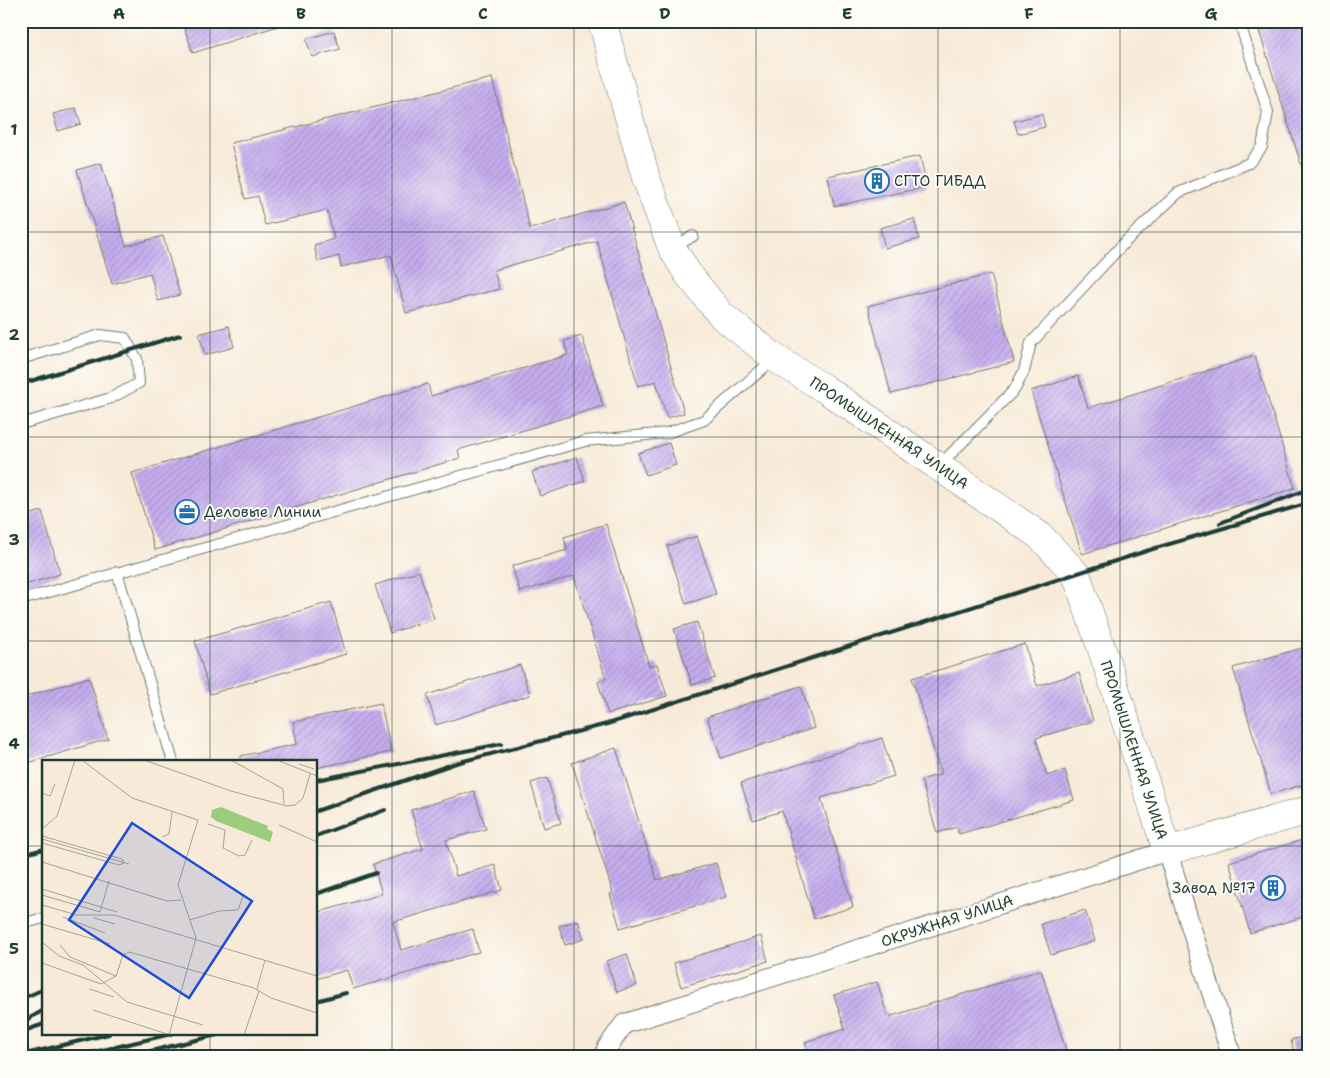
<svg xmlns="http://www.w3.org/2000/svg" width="1330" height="1078" font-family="'Shantell Sans',sans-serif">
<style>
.building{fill:url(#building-hatch)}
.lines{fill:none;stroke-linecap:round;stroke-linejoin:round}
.lane-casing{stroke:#6b7a6d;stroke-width:12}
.street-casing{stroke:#6b7a6d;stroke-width:21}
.secondary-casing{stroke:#6b7a6d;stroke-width:29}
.lane{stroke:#fff;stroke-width:10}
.street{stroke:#fff;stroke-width:19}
.secondary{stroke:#fff;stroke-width:28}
.rail{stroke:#1f3d34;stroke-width:4}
.grid{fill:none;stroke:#1f3d34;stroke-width:1;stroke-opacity:0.55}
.labels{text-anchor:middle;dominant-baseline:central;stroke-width:4;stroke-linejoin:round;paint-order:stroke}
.poi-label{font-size:15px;fill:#1f3d34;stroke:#fdfcf7;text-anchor:start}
.street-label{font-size:15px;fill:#1f3d34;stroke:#fdfcf7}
.inset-road{fill:none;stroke:#a1a596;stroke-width:1}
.view{fill:#1d4ed8;fill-opacity:0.15;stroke:#1d4ed8;stroke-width:2.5}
.inset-edge{fill:none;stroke:#1f3d34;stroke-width:2.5}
.neatline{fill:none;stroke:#1f3d34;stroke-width:2}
.grid-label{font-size:16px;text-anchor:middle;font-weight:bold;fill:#1f3d34}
</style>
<defs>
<pattern id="building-hatch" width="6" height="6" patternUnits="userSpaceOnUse" patternTransform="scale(1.25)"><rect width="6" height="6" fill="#c7adef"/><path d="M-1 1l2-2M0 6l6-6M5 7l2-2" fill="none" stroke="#a18ec2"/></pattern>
</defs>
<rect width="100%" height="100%" fill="#fdfcf7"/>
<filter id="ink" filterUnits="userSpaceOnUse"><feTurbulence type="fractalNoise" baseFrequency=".02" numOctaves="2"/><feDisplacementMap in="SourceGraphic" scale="10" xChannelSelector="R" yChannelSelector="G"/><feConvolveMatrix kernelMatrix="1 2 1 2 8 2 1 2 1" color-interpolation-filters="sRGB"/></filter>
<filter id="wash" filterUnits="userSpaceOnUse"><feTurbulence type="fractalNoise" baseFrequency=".0096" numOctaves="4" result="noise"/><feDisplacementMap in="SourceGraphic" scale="20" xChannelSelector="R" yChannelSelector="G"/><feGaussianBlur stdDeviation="1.12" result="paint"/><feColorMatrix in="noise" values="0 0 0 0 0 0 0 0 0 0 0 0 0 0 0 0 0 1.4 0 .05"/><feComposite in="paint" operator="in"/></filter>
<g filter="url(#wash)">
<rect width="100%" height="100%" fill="#f8ead8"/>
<g id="blocks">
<!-- building -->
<g class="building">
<polygon points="182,21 283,21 284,24 193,53"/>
<polygon points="1256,21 1301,21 1309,46 1309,180 1306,180"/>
<polygon points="334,31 340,49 312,57 306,39"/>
<polygon points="492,78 530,229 624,202 684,413 667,418 656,381 638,386 597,241 494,270 499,289 406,313 391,255 341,267 339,256 318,262 314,245 334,239 327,210 265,225 258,196 245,199 231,143"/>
<polygon points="76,108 81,124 58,131 53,114"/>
<polygon points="1042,114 1045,127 1018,134 1014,121"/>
<polygon points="920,156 927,187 834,206 828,176"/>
<polygon points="101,163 126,246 163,236 180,295 158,301 150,273 112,284 77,170"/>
<polygon points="914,219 919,239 885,248 880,228"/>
<polygon points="991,274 1014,362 891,394 868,306"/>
<polygon points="229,326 234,347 205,355 199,334"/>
<polygon points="582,336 603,406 458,450 460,458 155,550 132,473 428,384 431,396 568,355 564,341"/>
<polygon points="1255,356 1295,488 1082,554 1031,391 1078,376 1088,408"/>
<polygon points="669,443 676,465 646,475 638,453"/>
<polygon points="577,457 585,481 540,496 532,472"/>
<polygon points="42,511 60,574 21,586 21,517"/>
<polygon points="606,524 649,666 657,664 667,696 608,714 598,682 606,679 574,576 520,592 512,566 567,550 564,537"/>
<polygon points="697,536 716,594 686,604 667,546"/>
<polygon points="419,571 434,619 390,633 375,585"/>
<polygon points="331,602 346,654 210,694 195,641"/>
<polygon points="697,622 715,678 692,685 674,629"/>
<polygon points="1025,644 1037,686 1079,673 1093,721 1036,738 1047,776 1065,770 1074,800 959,834 957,827 937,833 921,780 941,774 912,678"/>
<polygon points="1309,646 1309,783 1271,794 1233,668"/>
<polygon points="520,665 530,695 436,725 427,695"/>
<polygon points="89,677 108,739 21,765 21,698"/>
<polygon points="801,686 814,728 721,758 707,717"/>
<polygon points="381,703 391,752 316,768 316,762 241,762 241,756 297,744 293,722"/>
<polygon points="882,738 894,776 821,798 853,907 814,919 782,811 753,820 741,783"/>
<polygon points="616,748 657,880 716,863 726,897 620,928 610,894 613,893 572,763"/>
<polygon points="547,778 561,823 544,828 531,783"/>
<polygon points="474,791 486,829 446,840 456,876 495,865 502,890 393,922 401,950 473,929 479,952 353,989 347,970 316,979 316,913 382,894 373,864 423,849 411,810"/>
<polygon points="1309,838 1309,915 1250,933 1229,862"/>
<polygon points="1085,910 1095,941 1051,955 1041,924"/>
<polygon points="578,920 584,939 565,945 559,926"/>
<polygon points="761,936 768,961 681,987 674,963"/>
<polygon points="627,954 637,985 617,992 606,961"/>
<polygon points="1041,970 1068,1057 810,1057 805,1042 845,1029 834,995 877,982 888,1017"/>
<polygon points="1309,1035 1309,1057 1295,1057 1291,1040"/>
</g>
</g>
</g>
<g filter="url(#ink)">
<use href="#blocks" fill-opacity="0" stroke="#6b7a6d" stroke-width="1"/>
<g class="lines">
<defs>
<g id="lane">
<polyline points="673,248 693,236"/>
<polyline points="21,359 100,335 125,338 137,359 139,383 111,398 21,424"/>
<polyline points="939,466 1015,389 1024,371 1031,343 1124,243 1178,193 1249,163 1262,147 1268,112 1239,21"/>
<polyline points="117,572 173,762"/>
<polyline points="21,600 585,441 667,433 704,420 774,359"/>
<polyline points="21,924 44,918"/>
</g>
<polyline id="street" points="604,1057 607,1048 624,1024 1167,851 1232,1057"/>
<polyline id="secondary" points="602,21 646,178 672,248 688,274 722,316 775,358 825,389 1040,536 1076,574 1116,691 1167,851 1309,810"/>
</defs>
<!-- lane casing -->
<use href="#lane" class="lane-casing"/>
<!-- street casing -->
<use href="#street" class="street-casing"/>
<!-- secondary casing -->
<use href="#secondary" class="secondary-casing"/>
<!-- lane -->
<use href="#lane" class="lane"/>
<!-- street -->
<use href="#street" class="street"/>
<!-- secondary -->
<use href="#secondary" class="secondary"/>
<!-- rail -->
<g class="rail">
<polyline points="21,384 180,335"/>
<polyline points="1220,523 1309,489"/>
<polyline points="316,780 501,744"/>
<polyline points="316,811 456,763 607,724 1159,547 1309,503"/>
<polyline points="316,836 385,810"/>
<polyline points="21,855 44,849"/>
<polyline points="316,894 376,873"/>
<polyline points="21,999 44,989"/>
<polyline points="316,1001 346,993"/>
<polyline points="21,1023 44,1010"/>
<polyline points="21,1032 44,1024"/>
<polyline points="21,1055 109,1034"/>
<polyline points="73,1057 171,1034"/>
<polyline points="126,1057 221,1034"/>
</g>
</g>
</g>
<!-- grid -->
<path class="grid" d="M210,21V762M392,21V1057M574,21V1057M756,21V1057M938,21V1057M1120,21V1057M21,232H1309M21,437H1309M21,641H1309M21,846H44M316,846H1309M210,1034V1057"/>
<!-- icons -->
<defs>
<symbol id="building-ring" viewBox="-11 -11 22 22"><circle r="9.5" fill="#fdfcf7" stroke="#1f6fb2" stroke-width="1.5"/><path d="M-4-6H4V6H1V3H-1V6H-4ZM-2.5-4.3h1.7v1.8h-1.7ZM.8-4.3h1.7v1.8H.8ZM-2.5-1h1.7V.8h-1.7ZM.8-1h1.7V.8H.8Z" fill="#1f6fb2"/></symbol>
<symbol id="office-ring" viewBox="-11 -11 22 22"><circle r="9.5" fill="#fdfcf7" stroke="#1f6fb2" stroke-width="1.5"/><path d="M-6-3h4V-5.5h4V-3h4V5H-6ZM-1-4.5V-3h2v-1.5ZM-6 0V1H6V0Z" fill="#1f6fb2"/></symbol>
</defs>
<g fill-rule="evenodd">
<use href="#building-ring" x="863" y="167" width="28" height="28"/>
<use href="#office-ring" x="173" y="498" width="28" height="28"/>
<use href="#building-ring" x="1259" y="874" width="28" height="28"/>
</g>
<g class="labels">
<!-- poi labels -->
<g class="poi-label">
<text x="894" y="181">СГТО ГИБДД</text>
<text x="204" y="512">Деловые Линии</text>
<text x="1256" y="888" text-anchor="end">Завод №17</text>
</g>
<!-- street labels -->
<g class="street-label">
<text transform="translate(889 433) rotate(34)">ПРОМЫШЛЕННАЯ УЛИЦА</text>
<text transform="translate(1134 750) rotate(72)">ПРОМЫШЛЕННАЯ УЛИЦА</text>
<text transform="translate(947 921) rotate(-18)">ОКРУЖНАЯ УЛИЦА</text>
</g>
</g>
<!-- overview -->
<g transform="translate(42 760)">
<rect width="275" height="275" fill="#f8ead8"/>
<path d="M179,47L226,66L225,69L231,72L228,82L174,61L169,57L170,50Z" fill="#9ccd7c"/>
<path class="inset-road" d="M40,0L90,38L156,60L136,125L154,178L127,275M102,0L189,31L245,46L253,45L261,38L268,14M189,0L241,29L242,44M235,0L275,16M257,4L272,9M0,33L8,36L13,24M166,64L183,70L181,88L197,96L203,95L210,80M237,65L275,82M0,69L15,56L33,0M0,76L80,99L82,103L77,105L0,83M120,77L127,74L130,52M0,79L87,104M0,102L125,141L139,140M0,129L75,152M0,135L58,152L67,121M0,145L35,155H72L275,216M21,157L63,173M52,158L73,164M148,160L177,151L196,150L201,136M0,164L68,184M0,182L17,196L41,205L85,242L161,265M18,185L28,197L74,216M0,203L59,224L74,216L81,195L87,192L212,228L229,238L275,253M47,229L72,237M215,229L223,200M51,250L125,274M202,275L217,231"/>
<path class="view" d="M90,63L210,141L147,238L27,160Z"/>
<rect width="275" height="275" class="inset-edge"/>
</g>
<!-- margin -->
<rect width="1330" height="1078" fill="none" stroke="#fdfcf7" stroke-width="55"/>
<rect x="28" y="28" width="1274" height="1022" class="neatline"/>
<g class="grid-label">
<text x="119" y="19">A</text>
<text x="301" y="19">B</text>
<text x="483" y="19">C</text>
<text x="665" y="19">D</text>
<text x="847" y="19">E</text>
<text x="1029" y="19">F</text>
<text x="1211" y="19">G</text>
<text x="14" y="135">1</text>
<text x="14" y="340">2</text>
<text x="14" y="545">3</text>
<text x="14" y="749">4</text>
<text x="14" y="954">5</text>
</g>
</svg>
